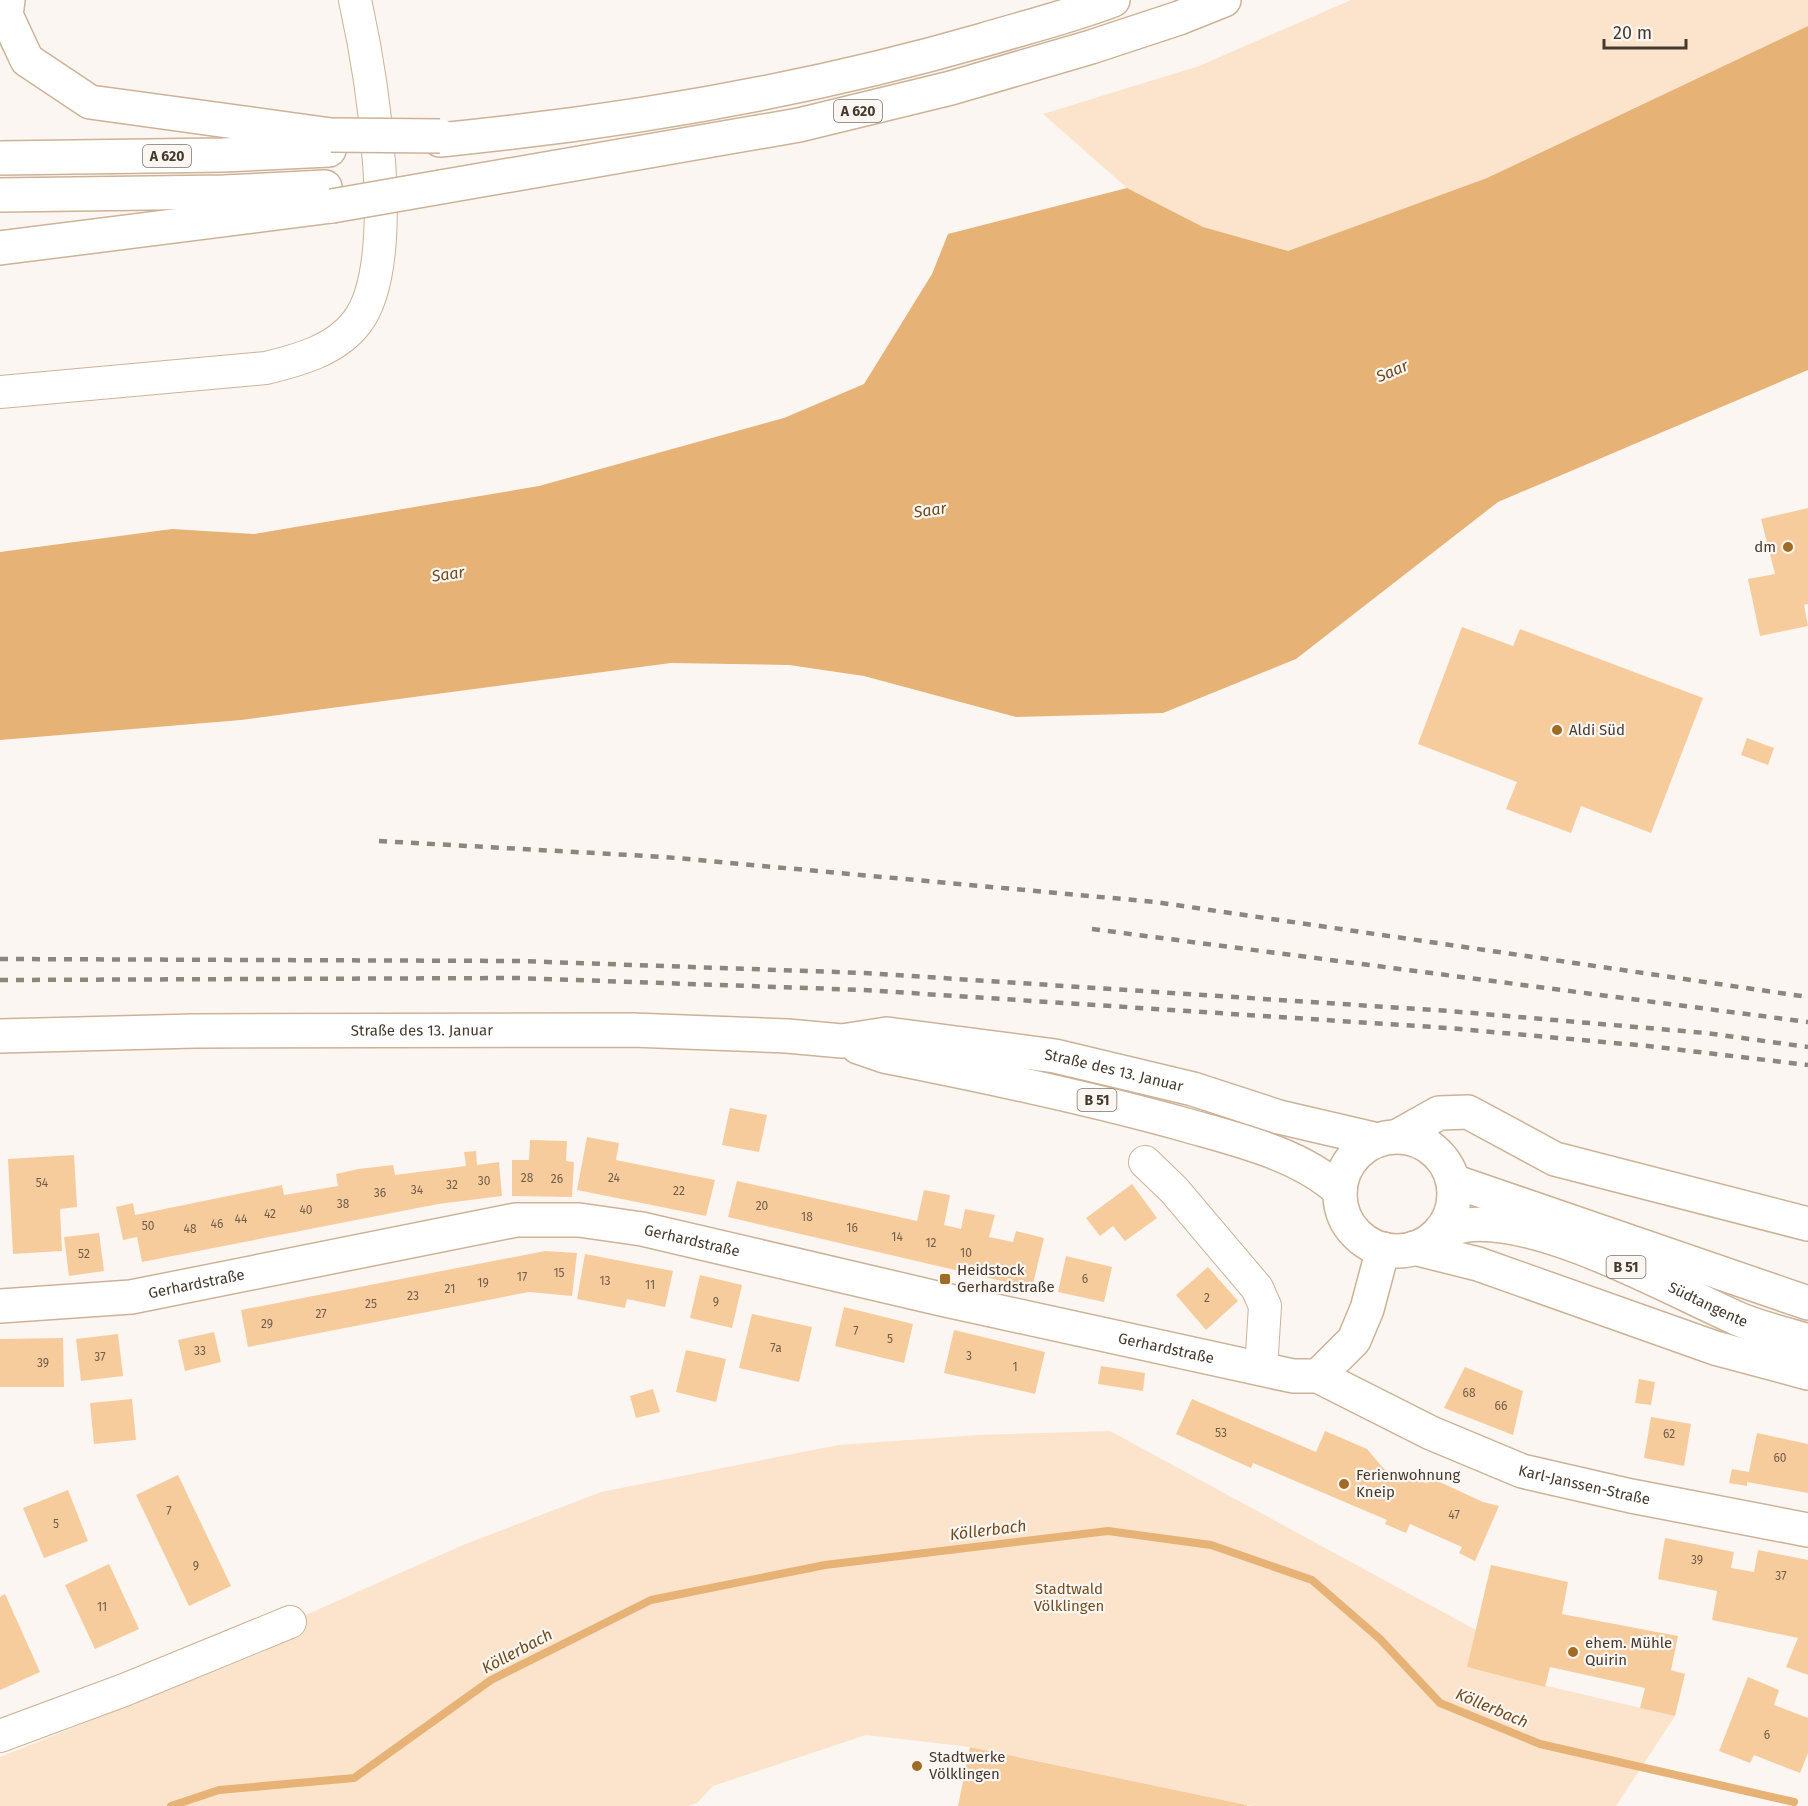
<svg xmlns="http://www.w3.org/2000/svg" width="1808" height="1806" font-family="'Fira Sans',sans-serif">
<style>
.green{fill:#fbe4cb}
.water{fill:#e7b276}
.lines{fill:none;stroke-linecap:round;stroke-linejoin:round}
.stream{stroke:#e7b276;stroke-width:8}
.building{fill:#f7cc9d}
.street-casing{stroke:#ccb398;stroke-width:34}
.secondary-casing{stroke:#ccb398;stroke-width:36}
.primary-casing{stroke:#ccb398;stroke-width:36}
.highway-casing{stroke:#ccb398;stroke-width:36}
.street{stroke:#fff;stroke-width:32}
.secondary{stroke:#fff;stroke-width:33}
.primary{stroke:#fff;stroke-width:33}
.highway{stroke:#fff;stroke-width:33}
.rail{stroke:#8e857d;stroke-width:4.5;stroke-dasharray:8 8;stroke-linecap:butt}
.highway-bridge-casing{stroke:#ccb398;stroke-width:36;stroke-linecap:butt}
.highway-bridge{stroke:#fff;stroke-width:33}
.poi-dot{fill:#a06b24;stroke:#fbf6f1;stroke-width:2}
.labels{text-anchor:middle;dominant-baseline:central;stroke-width:4.5;stroke-linejoin:round;paint-order:stroke}
.number-label{font-size:12px;fill:#725e4a}
.shield{fill:#fbf6f1;stroke:#7c7269;stroke-width:1.5}
.shield-label{font-size:14px;font-weight:bold;fill:#453a2f}
.poi-label{font-size:15px;fill:#453a2f;stroke:#fbf6f1;text-anchor:start}
.street-label{font-size:15px;fill:#453a2f;stroke:#fbf6f1}
.park-label{font-size:15px;fill:#734f23;stroke:#fbf6f1}
.water-label{font-size:16px;font-style:italic;fill:#6f4c1f;stroke:#fbf6f1}
</style>
<rect width="100%" height="100%" fill="#fbf6f1"/>
<!-- green -->
<g class="green">
<polygon points="1351,0 1808,0 1808,26 1487,178 1288,252 1203,227 1127,188 1043,114 1199,66"/>
<polygon points="1110,1431 1476,1630 1467,1667 1675,1716 1616,1806 1252,1806 970,1747 866,1735 713,1786 697,1803 688,1806 0,1806 0,1757 265,1651 290,1622 463,1545 601,1492 838,1445 978,1435"/>
</g>
<!-- water -->
<polygon class="water" points="1808,26 1808,370 1498,502 1296,659 1163,713 1016,717 864,676 789,665 671,663 241,720 0,740 0,552 172,529 254,534 539,486 784,418 864,384 932,274 948,234 1127,188 1203,227 1288,251 1487,178"/>
<g class="lines">
<!-- stream -->
<polyline class="stream" points="171,1806 219,1790 354,1778 491,1680 651,1600 825,1565 1108,1531 1211,1545 1312,1580 1380,1639 1440,1703 1540,1744 1794,1802"/>
</g>
<!-- building -->
<g class="building">
<polygon points="1808,508 1808,604 1804,605 1808,626 1760,636 1748,579 1775,574 1761,519"/>
<polygon points="1462,627 1513,646 1520,629 1703,698 1651,833 1581,806 1571,833 1506,809 1517,782 1418,744"/>
<polygon points="1747,738 1774,748 1768,765 1741,755"/>
<polygon points="730,1108 767,1115 759,1152 722,1145"/>
<polygon points="587,1137 619,1143 616,1160 715,1180 706,1216 577,1190"/>
<polygon points="530,1140 567,1141 566,1161 574,1162 572,1197 512,1196 512,1160 529,1160"/>
<polygon points="476,1151 477,1165 499,1162 502,1196 438,1204 142,1262 137,1237 123,1240 116,1207 133,1203 135,1215 282,1185 284,1195 338,1186 336,1174 358,1169 393,1165 395,1175 466,1166 464,1152"/>
<polygon points="74,1155 77,1207 60,1209 62,1251 13,1254 8,1159"/>
<polygon points="737,1181 917,1221 924,1190 950,1195 944,1225 961,1229 965,1209 995,1215 989,1237 1013,1242 1016,1231 1044,1238 1032,1288 728,1217"/>
<polygon points="1132,1184 1157,1218 1125,1241 1113,1226 1100,1236 1086,1218"/>
<polygon points="99,1233 104,1271 69,1276 64,1237"/>
<polygon points="545,1251 577,1253 572,1296 529,1292 248,1347 241,1310"/>
<polygon points="585,1254 673,1271 665,1307 627,1299 625,1308 577,1299"/>
<polygon points="1066,1256 1112,1267 1104,1302 1058,1292"/>
<polygon points="1208,1267 1238,1301 1206,1330 1176,1295"/>
<polygon points="700,1275 742,1285 732,1328 690,1318"/>
<polygon points="844,1307 913,1324 904,1363 835,1346"/>
<polygon points="752,1314 812,1327 799,1382 739,1368"/>
<polygon points="954,1330 1045,1352 1035,1394 944,1373"/>
<polygon points="214,1332 221,1362 185,1371 178,1340"/>
<polygon points="118,1334 123,1376 81,1381 76,1339"/>
<polygon points="63,1338 64,1387 0,1387 0,1339"/>
<polygon points="686,1350 726,1359 716,1402 676,1392"/>
<polygon points="1101,1366 1145,1373 1143,1391 1098,1384"/>
<polygon points="1465,1367 1523,1391 1513,1435 1444,1408"/>
<polygon points="1639,1379 1655,1382 1651,1405 1635,1403"/>
<polygon points="653,1389 660,1412 636,1418 630,1396"/>
<polygon points="132,1399 136,1440 94,1444 90,1403"/>
<polygon points="1192,1399 1316,1452 1325,1431 1367,1449 1384,1469 1398,1475 1427,1483 1429,1477 1483,1502 1499,1506 1475,1561 1459,1553 1462,1547 1410,1524 1406,1533 1385,1524 1387,1520 1253,1463 1251,1468 1176,1434"/>
<polygon points="1651,1417 1691,1424 1684,1466 1644,1458"/>
<polygon points="1757,1433 1808,1444 1808,1493 1747,1482 1747,1486 1729,1483 1732,1469 1749,1472"/>
<polygon points="178,1475 231,1586 189,1606 136,1495"/>
<polygon points="68,1490 88,1541 44,1558 23,1508"/>
<polygon points="1665,1538 1734,1552 1731,1568 1754,1572 1758,1550 1808,1560 1808,1675 1786,1667 1798,1638 1712,1620 1717,1591 1658,1579"/>
<polygon points="109,1564 139,1629 95,1649 65,1585"/>
<polygon points="1491,1565 1568,1582 1562,1614 1678,1636 1671,1670 1685,1674 1675,1716 1640,1708 1645,1688 1550,1667 1545,1687 1467,1667"/>
<polygon points="5,1594 40,1672 0,1690 0,1597"/>
<polygon points="1748,1677 1779,1690 1774,1705 1808,1718 1808,1753 1800,1773 1754,1755 1750,1763 1719,1751"/>
<polygon points="970,1747 1247,1805 1247,1806 958,1806"/>
</g>
<g class="lines">
<defs>
<g id="street">
<path d="M0,392L266,368C299,360 336,350 357,322C403,262 371,72 355,0"/>
<polyline points="1145,1162 1174,1190 1257,1288 1265,1306 1261,1369"/>
<polyline points="0,1736 124,1690 290,1622"/>
</g>
<g id="secondary">
<path id="s1" d="M0,1306L131,1297L516,1220H579L642,1229L941,1299L1293,1376H1318L1431,1433L1522,1471L1631,1496L1808,1530"/>
<polyline points="1318,1376 1354,1340 1367,1309 1383,1249"/>
</g>
<g id="primary">
<path id="s2" d="M0,1036L194,1031L632,1030L787,1036L842,1041L887,1034L1055,1056L1193,1089L1279,1117L1378,1140"/>
<path d="M858,1047L884,1056C986,1076 1086,1097 1186,1125C1238,1140 1300,1154 1340,1191"/>
<polyline points="1398,1136 1439,1113 1468,1112 1555,1159 1808,1224"/>
<circle cx="1397" cy="1194" r="57"/>
<polyline points="1453,1181 1808,1303"/>
<path id="s3" d="M1437,1235C1447,1232 1457,1226 1467,1225C1542,1217 1665,1286 1734,1317C1757,1328 1784,1333 1808,1341"/>
<polyline points="1414,1248 1478,1264 1715,1348 1808,1373"/>
</g>
<g id="highway">
<polyline points="8,0 6,15 27,60 90,102 331,135"/>
<path d="M440,140C624,122 806,91 983,40C1027,27 1071,16 1113,0"/>
<polyline points="0,158 223,155 329,150"/>
<polyline points="441,187 799,125 951,88 1091,47 1179,18 1224,0"/>
<polyline points="0,195 224,192 325,187"/>
<polyline points="0,248 332,206"/>
</g>
</defs>
<!-- street casing -->
<use href="#street" class="street-casing"/>
<!-- secondary casing -->
<use href="#secondary" class="secondary-casing"/>
<!-- primary casing -->
<use href="#primary" class="primary-casing"/>
<!-- highway casing -->
<use href="#highway" class="highway-casing"/>
<!-- street -->
<use href="#street" class="street"/>
<!-- secondary -->
<use href="#secondary" class="secondary"/>
<!-- primary -->
<use href="#primary" class="primary"/>
<!-- highway -->
<use href="#highway" class="highway"/>
<!-- rail -->
<g class="rail">
<polyline points="379,841 665,857 1155,902 1808,997"/>
<polyline points="1092,929 1808,1022"/>
<polyline points="0,959 519,961 865,973 1449,1011 1706,1033 1808,1047"/>
<polyline points="0,980 517,978 864,990 1448,1028 1648,1046 1808,1065"/>
</g>
<defs>
<g id="highway-bridge">
<polyline points="331,135 440,136"/>
<polyline points="332,206 441,187"/>
</g>
</defs>
<!-- highway-bridge casing -->
<use href="#highway-bridge" class="highway-bridge-casing"/>
<!-- highway-bridge -->
<use href="#highway-bridge" class="highway-bridge"/>
</g>
<!-- markers -->
<g class="poi-dot">
<circle cx="1788" cy="547" r="6"/>
<circle cx="1557" cy="730" r="6"/>
<rect x="939" y="1273" width="12" height="12" rx="3"/>
<circle cx="1344" cy="1484" r="6"/>
<circle cx="1573" cy="1652" r="6"/>
<circle cx="917" cy="1766" r="6"/>
</g>
<g class="labels">
<!-- number labels -->
<g class="number-label">
<text x="527" y="1178">28</text>
<text x="614" y="1178">24</text>
<text x="557" y="1179">26</text>
<text x="484" y="1181">30</text>
<text x="42" y="1183">54</text>
<text x="452" y="1185">32</text>
<text x="417" y="1190">34</text>
<text x="679" y="1191">22</text>
<text x="380" y="1193">36</text>
<text x="343" y="1204">38</text>
<text x="762" y="1206">20</text>
<text x="306" y="1210">40</text>
<text x="270" y="1214">42</text>
<text x="807" y="1217">18</text>
<text x="241" y="1219">44</text>
<text x="217" y="1224">46</text>
<text x="148" y="1226">50</text>
<text x="852" y="1228">16</text>
<text x="190" y="1229">48</text>
<text x="897" y="1237">14</text>
<text x="931" y="1243">12</text>
<text x="966" y="1253">10</text>
<text x="84" y="1254">52</text>
<text x="559" y="1273">15</text>
<text x="522" y="1277">17</text>
<text x="1085" y="1279">6</text>
<text x="605" y="1281">13</text>
<text x="483" y="1283">19</text>
<text x="650" y="1285">11</text>
<text x="450" y="1289">21</text>
<text x="413" y="1296">23</text>
<text x="1207" y="1298">2</text>
<text x="716" y="1302">9</text>
<text x="371" y="1304">25</text>
<text x="321" y="1314">27</text>
<text x="267" y="1324">29</text>
<text x="856" y="1331">7</text>
<text x="890" y="1339">5</text>
<text x="776" y="1348">7a</text>
<text x="200" y="1351">33</text>
<text x="969" y="1356">3</text>
<text x="100" y="1357">37</text>
<text x="43" y="1363">39</text>
<text x="1015" y="1367">1</text>
<text x="1469" y="1393">68</text>
<text x="1501" y="1406">66</text>
<text x="1221" y="1433">53</text>
<text x="1669" y="1434">62</text>
<text x="1780" y="1458">60</text>
<text x="169" y="1511">7</text>
<text x="1454" y="1515">47</text>
<text x="56" y="1524">5</text>
<text x="1697" y="1560">39</text>
<text x="196" y="1566">9</text>
<text x="1781" y="1576">37</text>
<text x="102" y="1607">11</text>
<text x="1767" y="1735">6</text>
</g>
<!-- shield labels -->
<g class="shield">
<rect x="834" y="100" width="48" height="22" rx="4.5"/>
<rect x="143" y="145" width="48" height="22" rx="4.5"/>
<rect x="1077.5" y="1089" width="39" height="22" rx="4.5"/>
<rect x="1606.5" y="1256" width="39" height="22" rx="4.5"/>
</g>
<g class="shield-label">
<text x="858" y="111">A 620</text>
<text x="167" y="156">A 620</text>
<text x="1097" y="1100">B 51</text>
<text x="1626" y="1267">B 51</text>
</g>
<!-- poi labels -->
<g class="poi-label">
<text x="1776" y="547" text-anchor="end">dm</text>
<text x="1569" y="730">Aldi Süd</text>
<text x="957" y="1270">Heidstock<tspan x="957" dy="17">Gerhardstraße</tspan></text>
<text x="1356" y="1475">Ferienwohnung<tspan x="1356" dy="17">Kneip</tspan></text>
<text x="1585" y="1643">ehem. Mühle<tspan x="1585" dy="17">Quirin</tspan></text>
<text x="929" y="1757">Stadtwerke<tspan x="929" dy="17">Völklingen</tspan></text>
</g>
<!-- street labels -->
<g class="street-label">
<text stroke="none"><textPath href="#s2" startOffset="422">Straße des 13. Januar</textPath></text>
<text stroke="none"><textPath href="#s2" startOffset="1118">Straße des 13. Januar</textPath></text>
<text stroke="none"><textPath href="#s1" startOffset="702">Gerhardstraße</textPath></text>
<text stroke="none"><textPath href="#s1" startOffset="198">Gerhardstraße</textPath></text>
<text stroke="none"><textPath href="#s3" startOffset="288">Südtangente</textPath></text>
<text stroke="none"><textPath href="#s1" startOffset="1188">Gerhardstraße</textPath></text>
<text stroke="none"><textPath href="#s1" startOffset="1632">Karl-Janssen-Straße</textPath></text>
</g>
<!-- park labels -->
<g class="park-label">
<text x="1069" y="1589">Stadtwald<tspan x="1069" dy="17">Völklingen</tspan></text>
</g>
<!-- water labels -->
<g class="water-label">
<text transform="translate(1392 371) rotate(-23)">Saar</text>
<text transform="translate(930 510) rotate(-8)">Saar</text>
<text transform="translate(448 574) rotate(-8)">Saar</text>
<text transform="translate(988 1530) rotate(-7)">Köllerbach</text>
<text transform="translate(517 1651) rotate(-28)">Köllerbach</text>
<text transform="translate(1492 1708) rotate(23)">Köllerbach</text>
</g>
</g>
<!-- scale -->
<path d="M1604 39v9h82v-9" fill="none" stroke="#453a2f" stroke-width="3"/>
<text x="1613" y="39" font-size="18" fill="#453a2f" stroke="#fbf6f1" stroke-width="4.5" paint-order="stroke">20 m</text>
</svg>
